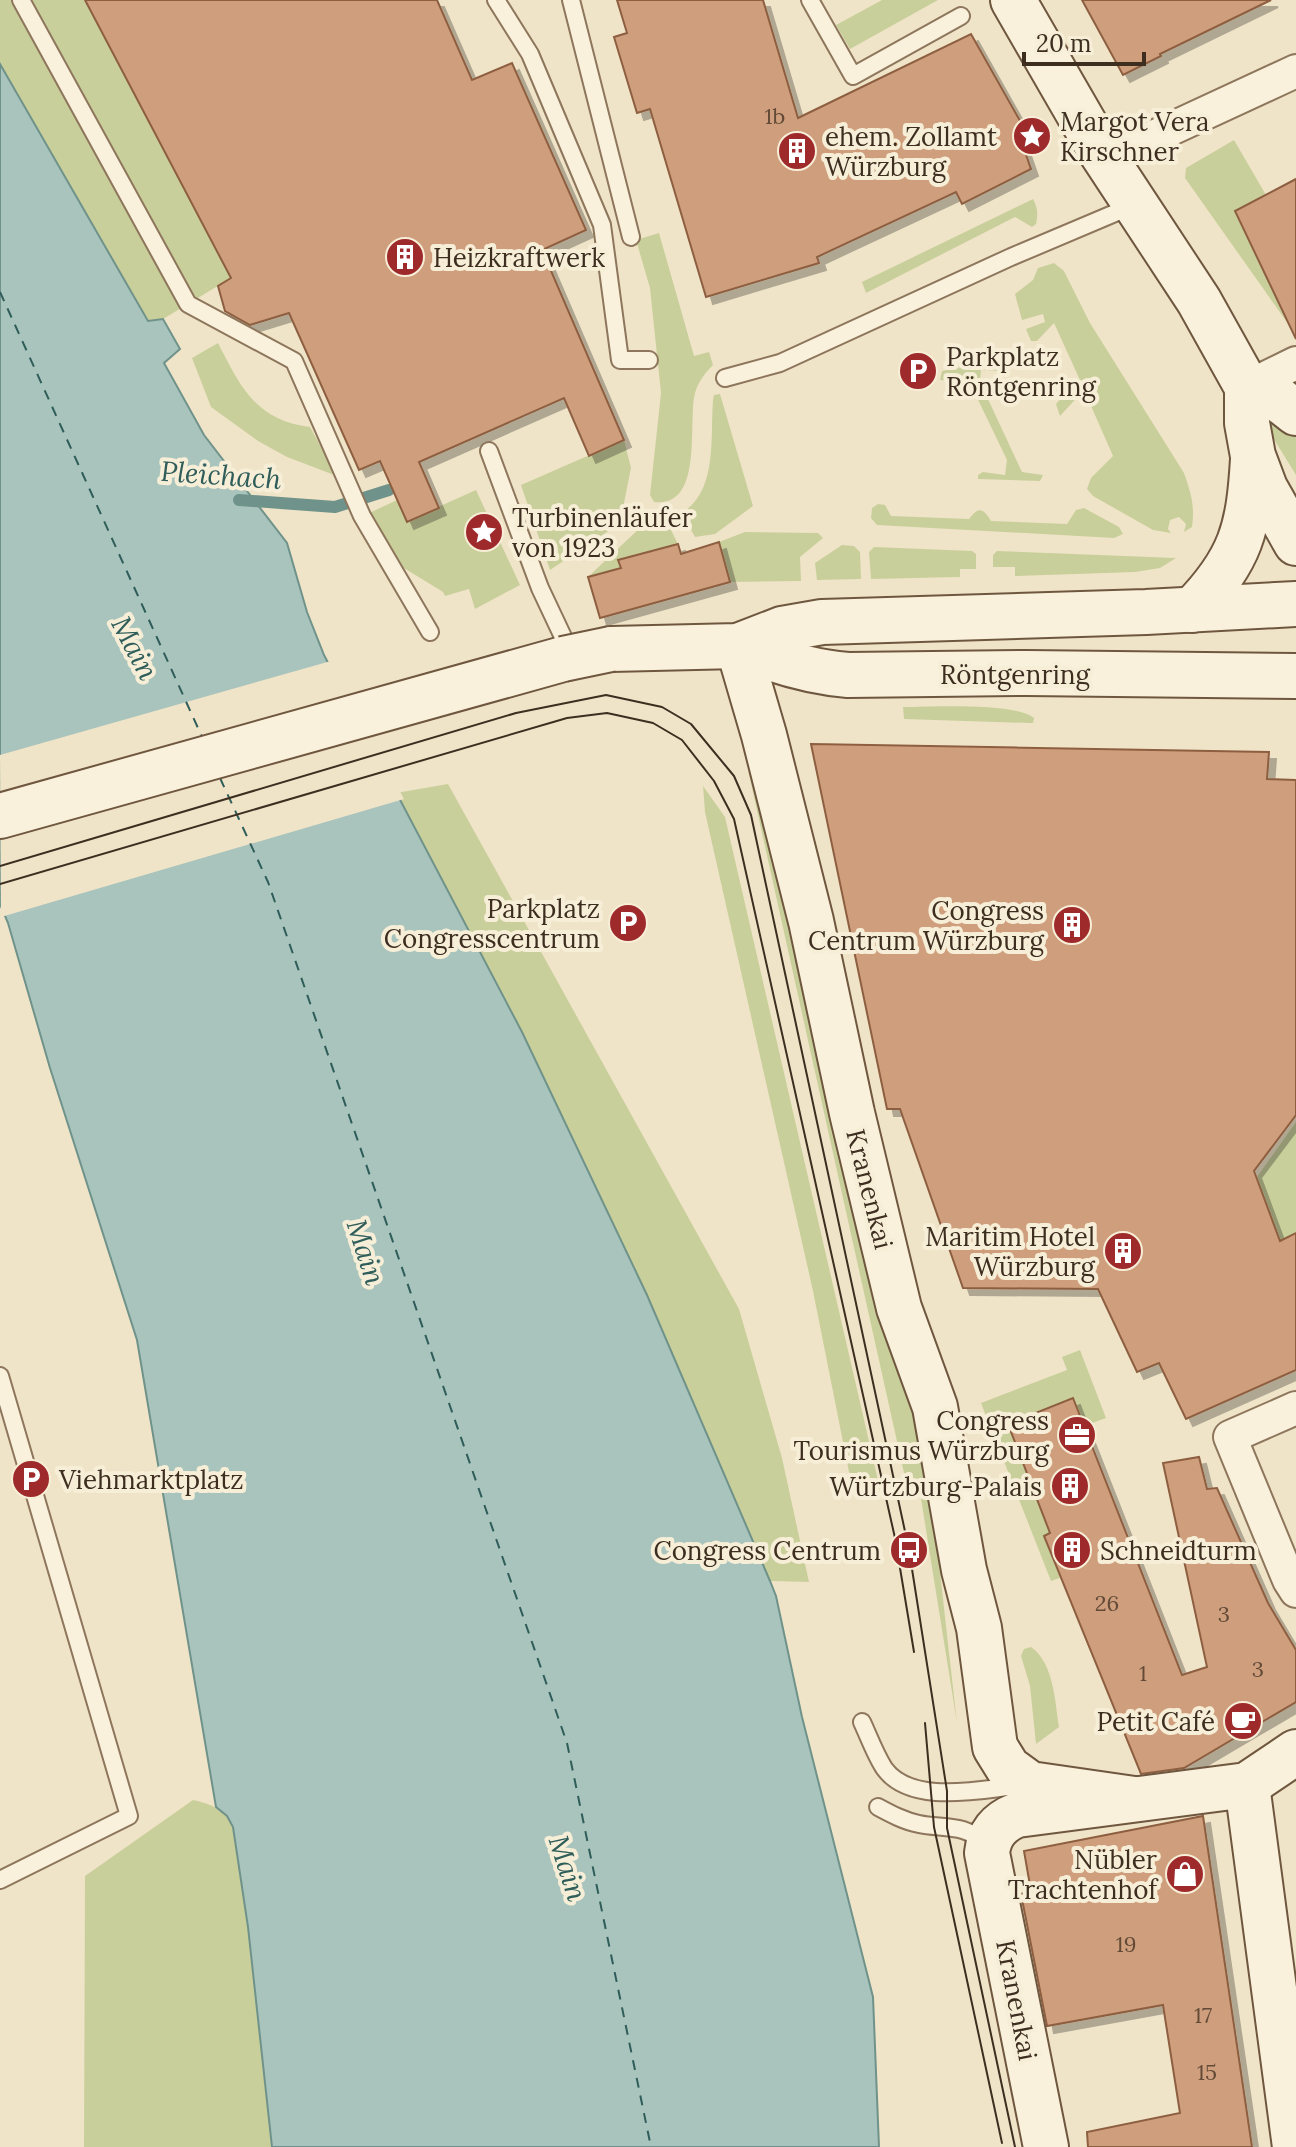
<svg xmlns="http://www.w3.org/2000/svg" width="1296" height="2147" font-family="Lora,serif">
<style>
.green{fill:#c9cf9b}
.water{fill:#a9c4bc;stroke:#6f938a;stroke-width:2}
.pier{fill:#f0e4c8}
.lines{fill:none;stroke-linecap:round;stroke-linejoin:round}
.stream{stroke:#6f938a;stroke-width:12}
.ferry{stroke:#2f5d5a;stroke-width:2;stroke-dasharray:10 8;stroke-linecap:butt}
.building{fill:#cf9f7d;stroke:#8d5f41;stroke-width:2;filter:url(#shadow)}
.lane-casing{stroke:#8d765c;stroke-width:20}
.street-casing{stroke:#8d765c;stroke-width:36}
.secondary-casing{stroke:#6f573f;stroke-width:48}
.lane{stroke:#faf1dc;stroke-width:16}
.street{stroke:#faf1dc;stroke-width:32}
.secondary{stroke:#faf1dc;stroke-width:44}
.tram{stroke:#3d2e20;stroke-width:2}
.secondary-bridge-casing{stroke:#6f573f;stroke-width:48;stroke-linecap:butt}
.secondary-bridge{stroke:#faf1dc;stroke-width:44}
.labels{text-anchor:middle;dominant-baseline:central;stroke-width:8;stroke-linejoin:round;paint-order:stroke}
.number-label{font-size:22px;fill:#624a37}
.poi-label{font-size:26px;fill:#3d2e20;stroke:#f7eed8;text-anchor:end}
.street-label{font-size:26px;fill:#3d2e20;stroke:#f7eed8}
.water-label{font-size:28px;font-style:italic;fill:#2f5d5a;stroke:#f7eed8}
</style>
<defs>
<filter id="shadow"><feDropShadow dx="7" dy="7" stdDeviation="0" flood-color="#0004"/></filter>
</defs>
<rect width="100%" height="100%" fill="#f0e4c8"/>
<!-- green -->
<g class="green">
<polygon points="0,0 85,0 231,278 163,319 149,322 0,64"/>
<polygon points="882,0 938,0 850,49 836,25"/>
<polygon points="1234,140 1266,195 1235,211 1291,328 1185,178 1186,168"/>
<path d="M1033,199C1038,208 1038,214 1036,224L1032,227L1015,217L866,293L862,282Z"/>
<path d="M659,233L694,356L709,352L713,365C703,375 696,385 694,398C689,429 702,508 654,502L650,495L661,393L650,288L636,240Z"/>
<path d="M1054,263L1064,271L1090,323L1184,473C1191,493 1195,506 1192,527L1184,532L1186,524L1179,517L1170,520L1168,529L1171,533L1153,530L1093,496L1087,489L1091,478L1113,456L1084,390L1060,416L1056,404L1079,378L1054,323L1037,341H1031L1026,329L1045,322L1043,314L1022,320L1015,294L1033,280L1038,268Z"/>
<path d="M218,343C241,388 256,420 310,427L337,476L287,457L258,441L211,407L192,358Z"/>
<polygon points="996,360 1010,364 1006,371 981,370 980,382 1022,472 1043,475 1040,481 978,479 978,475 983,472 1005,475 1007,460 970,383 940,380 942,371"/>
<path d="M720,394L753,506L715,534L695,537L682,513C718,490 710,438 713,400L714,395Z"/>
<polygon points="1270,400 1296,437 1296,475 1259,415"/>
<polygon points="624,440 631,468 624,503 613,528 550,570 521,485"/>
<polygon points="476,490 520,585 475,609 469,589 445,596 443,592 404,568 367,514 397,500 407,521"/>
<path d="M878,504L885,505L891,516L969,519C978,507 983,507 991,521L1067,524L1076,510L1084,508L1119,527L1123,534L1114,538L877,525L871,518L872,508Z"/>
<polygon points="666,520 678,544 619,560 621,568 588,577 642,526 649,522"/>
<polygon points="745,532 818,533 823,538 800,557 801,581 730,582 719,542"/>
<polygon points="842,545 854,546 860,552 861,579 817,580 815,563"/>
<polygon points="874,547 972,551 976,554 976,569 960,569 960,577 871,579 869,552"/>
<polygon points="997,551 1176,558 1160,568 1135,572 1015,576 1015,567 993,567 993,555"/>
<path d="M903,707C932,707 1014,702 1034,718L1033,723H1029L904,719Z"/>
<polygon points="748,770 772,812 777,828 888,1342 923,1422 957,1723 918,1480 906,1482"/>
<polygon points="448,784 739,1309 782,1458 809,1582 770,1581 647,1295 522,1032 396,793"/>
<polygon points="703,786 725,817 880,1489 859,1492 849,1472 813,1291 705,812"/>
<polygon points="1296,1122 1296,1233 1280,1241 1257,1177"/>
<polygon points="1080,1350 1106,1418 1084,1426 1073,1398 1050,1533 1044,1537 1060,1578 1051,1581 981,1403 1067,1370 1062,1357"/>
<path d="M1031,1647C1054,1663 1055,1702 1059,1727L1036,1744L1030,1686L1021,1656L1024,1649Z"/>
<path d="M193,1800C211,1804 224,1809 233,1826L248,1927L272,2147H84L85,1876Z"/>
</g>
<!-- water -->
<polygon class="water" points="0,64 148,321 163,319 180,349 164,363 204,435 287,543 307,612 324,655 522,1032 647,1295 770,1581 776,1596 802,1717 873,1997 879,2147 272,2147 248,1927 233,1827 227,1816 216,1807 137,1340 50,1068 8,923 0,904"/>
<!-- pier -->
<polygon class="pier" points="331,661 404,799 1,917 0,755"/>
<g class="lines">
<!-- stream -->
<polyline class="stream" points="239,500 335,507 389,490"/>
<!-- ferry -->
<g class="ferry">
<polyline points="0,292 203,739"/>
<polyline points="220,778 268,882 567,1743 651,2147"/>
</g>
</g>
<!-- building -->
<g class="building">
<polygon points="85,0 437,0 472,80 512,63 586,230 542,250 624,440 589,456 564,398 419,462 439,508 407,522 380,461 359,470 289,313 250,325 225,311 218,286 231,278"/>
<polygon points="617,0 763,0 798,118 971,34 1032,142 1023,146 1031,169 962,204 956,192 817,257 819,263 706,297 650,109 637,113 614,37 627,33"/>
<polygon points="1082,0 1271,0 1160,54 1161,56 1123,75"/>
<polygon points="1296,179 1296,339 1235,211"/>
<polygon points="719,542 730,582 600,618 588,577 621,568 618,560 678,544 681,554"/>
<polygon points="811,744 1269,752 1267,779 1296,780 1296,1115 1254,1171 1280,1241 1296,1233 1296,1370 1186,1419 1159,1363 1137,1372 1098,1289 963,1288 900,1109 887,1109"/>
<polygon points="1073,1398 1182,1675 1207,1667 1163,1463 1199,1457 1207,1489 1217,1488 1268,1603 1296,1650 1296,1702 1184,1768 1141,1774 1044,1536 1050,1533 1008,1424"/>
<polygon points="1203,1816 1252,2147 1088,2147 1087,2132 1180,2113 1163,2005 1047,2026 1021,1894 1031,1891 1024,1851"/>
</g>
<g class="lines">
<defs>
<g id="lane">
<polyline points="21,0 188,304 294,361 362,516 430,632"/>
<polyline points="496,0 530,54 602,225 620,360 649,360"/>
<polyline points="571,0 631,237"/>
<polyline points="810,0 853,76 961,16"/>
<polyline points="725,378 780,363 1011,257 1134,205"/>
<polyline points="489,451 540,588 572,656"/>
<polyline points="0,1376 129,1816 0,1880"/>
<path d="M862,1722C869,1737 875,1754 884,1768C910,1805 978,1790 1016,1786"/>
<path d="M878,1807C891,1814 904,1821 919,1824C941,1829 968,1823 983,1844"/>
</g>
<g id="street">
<polyline points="1106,159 1296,71"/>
<polyline points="1247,387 1296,363"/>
<polyline points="1296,1408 1230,1437 1289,1580 1296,1591"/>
</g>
<g id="secondary">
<polyline points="1013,0 1099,149 1199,301 1247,387 1247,423 1253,456 1265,488 1296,543"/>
<polyline points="1247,387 1273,395 1296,413"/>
<path d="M1192,610C1241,560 1249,528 1253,459"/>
<polyline points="738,646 764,735 811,921 852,1113 899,1308 935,1407 964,1570 979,1628 995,1747 1008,1768 1030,1784 1134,1799"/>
<path d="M738,646C774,661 809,672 848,675L1027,673L1296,676"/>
<polyline points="611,649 738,646 782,629 822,622 1146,612 1296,604"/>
<polyline points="0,816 563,659"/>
<polyline points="1247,1785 1295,2147"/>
<path d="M1046,2147L987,1853C989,1834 999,1822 1017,1815L1247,1785L1296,1752"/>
</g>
</defs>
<!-- lane casing -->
<use href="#lane" class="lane-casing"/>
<!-- street casing -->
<use href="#street" class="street-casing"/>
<!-- secondary casing -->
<use href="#secondary" class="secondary-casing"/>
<!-- lane -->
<use href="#lane" class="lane"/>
<!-- street -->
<use href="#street" class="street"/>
<!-- secondary -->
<use href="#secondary" class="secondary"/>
<!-- tram -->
<g class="tram">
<polyline points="0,866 516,713 606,695 662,707 691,724 734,776 751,815 909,1550 947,1791 947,1828 1015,2147"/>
<polyline points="0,884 567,718 607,713 653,723 682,740 714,781 734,819 895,1538 914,1652"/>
<polyline points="925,1723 934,1827 1002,2143"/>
</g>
<defs>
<polyline id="secondary-bridge" points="563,659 611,649"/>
</defs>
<!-- secondary-bridge casing -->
<use href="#secondary-bridge" class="secondary-bridge-casing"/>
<!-- secondary-bridge -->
<use href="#secondary-bridge" class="secondary-bridge"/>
</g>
<!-- icons -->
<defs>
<symbol id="sight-disc" viewBox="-11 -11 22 22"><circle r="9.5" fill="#9e2a2b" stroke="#f7eed8"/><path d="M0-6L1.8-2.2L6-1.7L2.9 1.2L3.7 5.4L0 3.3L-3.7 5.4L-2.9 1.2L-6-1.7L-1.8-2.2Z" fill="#fff"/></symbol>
<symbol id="building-disc" viewBox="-11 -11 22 22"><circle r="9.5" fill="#9e2a2b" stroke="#f7eed8"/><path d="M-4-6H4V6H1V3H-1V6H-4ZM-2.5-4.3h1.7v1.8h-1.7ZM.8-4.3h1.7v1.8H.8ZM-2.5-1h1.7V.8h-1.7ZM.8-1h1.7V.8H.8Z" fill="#fff"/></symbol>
<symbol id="parking-disc" viewBox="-11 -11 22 22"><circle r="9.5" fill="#9e2a2b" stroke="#f7eed8"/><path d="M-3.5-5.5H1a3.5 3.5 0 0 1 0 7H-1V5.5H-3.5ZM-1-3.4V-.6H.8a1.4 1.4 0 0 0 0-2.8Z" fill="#fff"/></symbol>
<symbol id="office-disc" viewBox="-11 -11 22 22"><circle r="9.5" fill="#9e2a2b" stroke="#f7eed8"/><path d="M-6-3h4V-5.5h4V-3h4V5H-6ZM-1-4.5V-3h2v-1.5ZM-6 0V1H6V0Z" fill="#fff"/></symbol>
<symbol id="bus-disc" viewBox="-11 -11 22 22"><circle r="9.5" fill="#9e2a2b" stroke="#f7eed8"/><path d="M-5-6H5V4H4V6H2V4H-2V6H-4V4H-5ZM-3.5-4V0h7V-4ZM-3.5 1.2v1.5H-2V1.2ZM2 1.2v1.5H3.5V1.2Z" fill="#fff"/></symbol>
<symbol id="cafe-disc" viewBox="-11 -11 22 22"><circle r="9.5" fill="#9e2a2b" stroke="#f7eed8"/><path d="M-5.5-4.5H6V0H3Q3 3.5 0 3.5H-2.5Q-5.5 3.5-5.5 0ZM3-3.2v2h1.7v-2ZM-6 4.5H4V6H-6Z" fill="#fff"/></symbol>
<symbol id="shop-disc" viewBox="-11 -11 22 22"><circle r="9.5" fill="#9e2a2b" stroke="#f7eed8"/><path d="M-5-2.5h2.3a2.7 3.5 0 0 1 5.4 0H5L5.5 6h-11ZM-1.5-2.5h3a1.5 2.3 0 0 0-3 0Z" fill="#fff"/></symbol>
</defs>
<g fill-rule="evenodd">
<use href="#sight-disc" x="1010" y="114" width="44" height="44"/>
<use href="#building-disc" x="775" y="129" width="44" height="44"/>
<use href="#building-disc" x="383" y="235" width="44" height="44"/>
<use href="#parking-disc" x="896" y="349" width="44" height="44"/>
<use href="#sight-disc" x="462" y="510" width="44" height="44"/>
<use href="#parking-disc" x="606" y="901" width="44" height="44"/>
<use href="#building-disc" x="1050" y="903" width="44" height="44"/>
<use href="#building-disc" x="1101" y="1229" width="44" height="44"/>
<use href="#office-disc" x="1055" y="1413" width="44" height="44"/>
<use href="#parking-disc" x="9" y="1457" width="44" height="44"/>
<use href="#building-disc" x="1048" y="1464" width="44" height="44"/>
<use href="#bus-disc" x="887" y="1528" width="44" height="44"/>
<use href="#building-disc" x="1050" y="1528" width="44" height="44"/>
<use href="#cafe-disc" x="1221" y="1699" width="44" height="44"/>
<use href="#shop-disc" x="1163" y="1852" width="44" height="44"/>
</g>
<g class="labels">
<!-- number labels -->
<g class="number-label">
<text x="775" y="116">1b</text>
<text x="1107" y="1603">26</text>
<text x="1224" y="1614">3</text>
<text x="1258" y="1669">3</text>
<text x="1143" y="1673">1</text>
<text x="1126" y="1944">19</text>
<text x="1203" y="2015">17</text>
<text x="1207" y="2072">15</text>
</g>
<!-- poi labels -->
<g class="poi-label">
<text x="1060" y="121" text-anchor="start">Margot Vera<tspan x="1060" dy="30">Kirschner</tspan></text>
<text x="825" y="136" text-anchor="start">ehem. Zollamt<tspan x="825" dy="30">Würzburg</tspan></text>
<text x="433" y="257" text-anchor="start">Heizkraftwerk</text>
<text x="946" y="356" text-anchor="start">Parkplatz<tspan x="946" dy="30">Röntgenring</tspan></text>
<text x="512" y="517" text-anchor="start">Turbinenläufer<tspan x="512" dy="30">von 1923</tspan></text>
<text x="600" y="908">Parkplatz<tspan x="600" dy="30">Congresscentrum</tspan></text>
<text x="1044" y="910">Congress<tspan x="1044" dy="30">Centrum Würzburg</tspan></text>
<text x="1095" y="1236">Maritim Hotel<tspan x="1095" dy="30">Würzburg</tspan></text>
<text x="1049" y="1420">Congress<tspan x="1049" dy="30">Tourismus Würzburg</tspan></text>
<text x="59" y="1479" text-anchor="start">Viehmarktplatz</text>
<text x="1042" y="1486">Würtzburg-Palais</text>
<text x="881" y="1550">Congress Centrum</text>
<text x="1100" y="1550" text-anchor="start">Schneidturm</text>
<text x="1215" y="1721">Petit Café</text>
<text x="1157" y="1859">Nübler<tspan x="1157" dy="30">Trachtenhof</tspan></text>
</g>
<!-- street labels -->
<g class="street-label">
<text x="1015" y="674">Röntgenring</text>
<text transform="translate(870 1189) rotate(76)">Kranenkai</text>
<text transform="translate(1017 2000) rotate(79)">Kranenkai</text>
</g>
<!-- water labels -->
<g class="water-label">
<text transform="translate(221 475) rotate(4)">Pleichach</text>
<text transform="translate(135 648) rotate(62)">Main</text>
<text transform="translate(366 1252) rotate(72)">Main</text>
<text transform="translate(568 1868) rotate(72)">Main</text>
</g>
</g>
<!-- scale -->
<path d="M1024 52v12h120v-12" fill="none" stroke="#3d2e20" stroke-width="4"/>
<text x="1036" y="52" font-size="24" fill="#3d2e20" stroke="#f7eed8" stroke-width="6" paint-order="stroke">20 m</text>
</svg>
